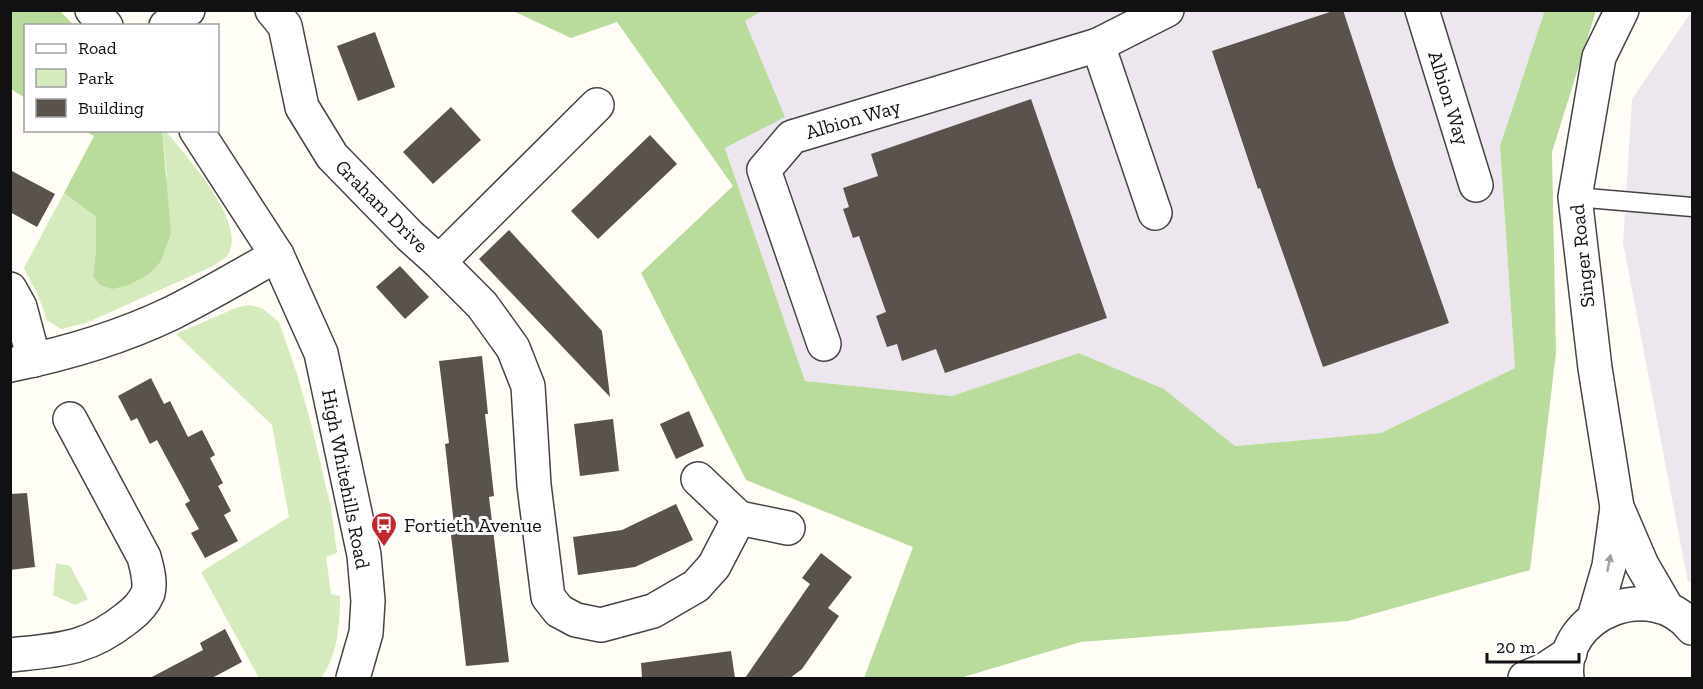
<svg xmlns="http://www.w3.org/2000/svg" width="1703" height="689" font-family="'Zilla Slab',serif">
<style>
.industrial{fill:#eee6ef}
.green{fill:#d5ebbd}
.forest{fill:#b9dc9c}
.building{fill:#5a524d}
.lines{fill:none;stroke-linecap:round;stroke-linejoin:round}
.service-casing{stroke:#444;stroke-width:21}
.minor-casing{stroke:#444;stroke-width:36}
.tertiary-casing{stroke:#444;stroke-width:36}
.service{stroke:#fff;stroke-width:18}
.minor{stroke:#fff;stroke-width:33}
.tertiary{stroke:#fff;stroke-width:33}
.oneway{fill:#a0a0a0}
.labels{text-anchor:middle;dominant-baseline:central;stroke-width:6;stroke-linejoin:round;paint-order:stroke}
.street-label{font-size:20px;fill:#111;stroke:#fff}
.poi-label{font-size:20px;fill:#111;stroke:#fff;text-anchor:start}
</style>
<rect width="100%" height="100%" fill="#fffdf5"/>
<!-- industrial -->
<g class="industrial">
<polygon points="762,11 1545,11 1500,146 1515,368 1381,433 1235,446 1164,389 1079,353 952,396 805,381 725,147 785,117 745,21"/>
<polygon points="1692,11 1692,582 1688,582 1623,243 1632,99"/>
</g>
<!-- green -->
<g class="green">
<path d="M162,131H166C185,156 250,224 227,256C223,260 216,264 211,267L86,323L61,329L47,320L37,293L24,268L64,193L96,217V250L93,276L167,177Z"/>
<path d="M249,305L262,308L279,322L297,374L312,427L331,508L337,553L326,557L331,594L340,596C340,624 338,655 321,678H259L201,572L289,517L272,425L176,334L238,307Z"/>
<polygon points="56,563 70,566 88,599 75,605 53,595"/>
</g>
<!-- forest -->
<g class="forest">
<polygon points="11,10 60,11 74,25 26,26 25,98 11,89"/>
<polygon points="1545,10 1596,11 1552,152 1556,353 1530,570 1348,621 1081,642 960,678 864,678 913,547 746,480 641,273 733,186 617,22 571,38 513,11 762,11 745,21 785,117 725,148 805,381 952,396 1079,353 1164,389 1235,446 1381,433 1515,368 1500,146"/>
<polygon points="84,131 162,131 171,233 161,261 149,274 129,285 112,289 100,285 93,276 96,250 96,217 64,193 94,136"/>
</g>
<!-- building -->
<g class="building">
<polygon points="1336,10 1343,10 1395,168 1449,323 1323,367 1260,188 1258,189 1212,51"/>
<polygon points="375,32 395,87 358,101 337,46"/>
<polygon points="1031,99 1107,318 945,373 936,349 902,361 897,344 887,347 876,316 886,312 859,236 853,238 843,209 849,207 843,188 878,176 871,154"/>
<polygon points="451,107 481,140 433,184 403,152"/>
<polygon points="650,135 677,164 598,239 571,211"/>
<polygon points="10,170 55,194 37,227 10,212"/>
<polygon points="509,230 602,331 610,397 479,259"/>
<polygon points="400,266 429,297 405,319 376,287"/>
<polygon points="482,356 488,414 485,414 494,496 489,497 509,662 466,666 450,526 454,525 445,444 449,443 439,361"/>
<polygon points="151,378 164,404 170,401 188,437 202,430 215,455 210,458 223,483 218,486 231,511 224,515 238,541 205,558 191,533 199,529 185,504 190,501 157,440 150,444 137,418 131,421 118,396"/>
<polygon points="689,411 704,446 676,459 660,424"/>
<polygon points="613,419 619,471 580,476 574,424"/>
<polygon points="27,493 35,567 10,570 10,494"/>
<polygon points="676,504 693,540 635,567 578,575 573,537 622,530"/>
<polygon points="821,553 852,577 828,608 839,616 802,669 790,678 745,678 810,584 802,578"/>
<polygon points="225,629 242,662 212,678 150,678 203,650 200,643"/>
<polygon points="731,651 735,678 642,678 641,663"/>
</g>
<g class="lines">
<defs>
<polyline id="service" points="1575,197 1692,207"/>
<g id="minor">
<polyline points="272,10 285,26 302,107 332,156 410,236 439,262 482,305 513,348 528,386 534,485 548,597 559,611 576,620 601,625 653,611 696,586 714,566 739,518"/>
<polyline points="1422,10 1476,185"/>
<polyline points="166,26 188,10"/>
<polyline points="1098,45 1155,213"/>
<polyline points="439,262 597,105"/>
<polyline points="10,289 20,307 34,360"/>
<polyline points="824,344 764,170 792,137 1098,45 1167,10"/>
<path d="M10,365C65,354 122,337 172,313C208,295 242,275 277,255"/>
<polyline points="698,479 739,518 788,528"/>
<path d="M10,655C59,650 87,650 127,618C135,612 144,603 148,593C151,582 147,568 144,557L70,419"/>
</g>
<g id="tertiary">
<polyline points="92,10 106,26"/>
<polyline points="1622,10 1599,57 1575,197 1595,368 1617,507 1642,565 1667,608"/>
<polyline points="196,130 277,255 321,353 364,555 368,601 366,633 353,678"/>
<polyline points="1594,618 1609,566 1617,507"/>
<polyline points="1525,678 1544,670 1570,653"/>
<path d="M1567,678C1559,613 1652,577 1692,628"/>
</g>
</defs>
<!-- service casing -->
<use href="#service" class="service-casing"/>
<!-- minor casing -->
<use href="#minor" class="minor-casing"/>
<!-- tertiary casing -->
<use href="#tertiary" class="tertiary-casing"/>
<!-- service -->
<use href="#service" class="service"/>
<!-- minor -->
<use href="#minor" class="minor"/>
<!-- tertiary -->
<use href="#tertiary" class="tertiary"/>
</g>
<!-- one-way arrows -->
<defs><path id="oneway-solid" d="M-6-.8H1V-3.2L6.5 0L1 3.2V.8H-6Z" transform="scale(1.5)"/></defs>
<use class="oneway" href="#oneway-solid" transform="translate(1609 563) rotate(-79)"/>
<!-- icons -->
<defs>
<symbol id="bus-pin" viewBox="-11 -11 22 30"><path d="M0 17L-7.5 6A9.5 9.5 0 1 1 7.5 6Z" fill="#c4262e" stroke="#fff"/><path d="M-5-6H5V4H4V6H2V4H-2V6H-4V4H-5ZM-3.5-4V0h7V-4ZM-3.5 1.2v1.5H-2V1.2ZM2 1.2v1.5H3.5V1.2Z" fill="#fff"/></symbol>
</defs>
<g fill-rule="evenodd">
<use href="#bus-pin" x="369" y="510" width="30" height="40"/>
</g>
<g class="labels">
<!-- street labels -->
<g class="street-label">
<text transform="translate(1449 98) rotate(73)">Albion Way</text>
<text transform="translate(853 119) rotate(-16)">Albion Way</text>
<text transform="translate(382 206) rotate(45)">Graham Drive</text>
<text transform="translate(1582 256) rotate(-96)">Singer Road</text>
<text transform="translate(346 479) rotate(79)">High Whitehills Road</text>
</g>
<!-- poi labels -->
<g class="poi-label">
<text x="404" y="525">Fortieth Avenue</text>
</g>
</g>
<!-- border -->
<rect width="1703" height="689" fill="none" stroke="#111111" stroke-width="24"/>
<!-- legend -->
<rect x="24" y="24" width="195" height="108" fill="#ffffff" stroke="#a0a0a0" stroke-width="1.5"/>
<rect x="36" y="44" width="30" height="9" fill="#ffffff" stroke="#a0a0a0" stroke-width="1.5"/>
<text x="78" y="54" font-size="18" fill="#111111">Road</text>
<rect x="36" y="69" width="30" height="18" fill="#d5ebbd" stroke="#a0a0a0" stroke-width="1.5"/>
<text x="78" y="84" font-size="18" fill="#111111">Park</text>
<rect x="36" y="99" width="30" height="18" fill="#5a524d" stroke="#a0a0a0" stroke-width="1.5"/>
<text x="78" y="114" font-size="18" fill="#111111">Building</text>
<!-- scale -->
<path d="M1487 653v9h92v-9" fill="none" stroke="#111111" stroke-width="3"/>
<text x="1496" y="653" font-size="18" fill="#111111" stroke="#ffffff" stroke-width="4.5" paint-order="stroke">20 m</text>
</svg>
